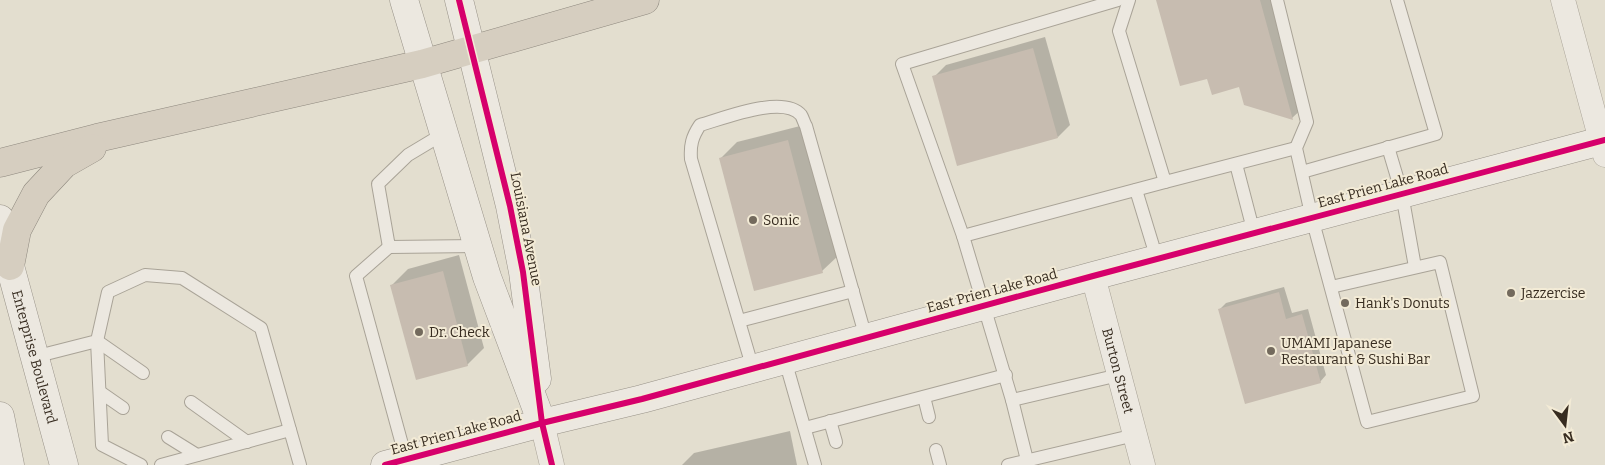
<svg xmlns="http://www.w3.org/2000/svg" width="1605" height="465" font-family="Bitter,serif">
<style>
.shadow{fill:#0003}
.building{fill:#c7bcb0}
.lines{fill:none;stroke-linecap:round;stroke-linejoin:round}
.lane-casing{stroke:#a9a397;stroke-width:14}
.street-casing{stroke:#a9a397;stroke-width:25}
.secondary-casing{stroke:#989288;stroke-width:29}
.highway-casing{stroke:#8e887e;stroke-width:29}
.lane{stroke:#ece8e0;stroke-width:12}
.street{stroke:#ece8e0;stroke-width:24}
.secondary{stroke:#ece8e0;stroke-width:28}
.highway{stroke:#d6cec0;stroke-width:28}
.cycleway-casing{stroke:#f3ebd6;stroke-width:9}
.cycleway{stroke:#d6006c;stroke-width:6}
.poi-dot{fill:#736a5d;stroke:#f3ebd6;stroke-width:2}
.labels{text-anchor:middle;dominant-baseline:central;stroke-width:4;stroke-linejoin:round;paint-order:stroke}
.street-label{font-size:14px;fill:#372c20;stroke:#f3ebd6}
.poi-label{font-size:14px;fill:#372c20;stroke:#f3ebd6;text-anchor:start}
</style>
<rect width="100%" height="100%" fill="#e3decf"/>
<!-- shadow -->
<g class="shadow">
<polygon points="1157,0 1275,0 1304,107 1292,118 1240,86 1208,77"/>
<polygon points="1045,37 1070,125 1058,137 934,77 946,65"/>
<polygon points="804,125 839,255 822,271 720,159 737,142"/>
<polygon points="459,255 484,348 467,365 392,285 408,269"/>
<polygon points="1284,287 1292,313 1308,309 1326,375 1320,382 1220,309 1226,303"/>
<polygon points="790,431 797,465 682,465 694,453"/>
</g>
<!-- building -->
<g class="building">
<polygon points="1156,0 1260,0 1293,120 1244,105 1239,87 1212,95 1207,79 1180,86"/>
<polygon points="1033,48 1058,138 957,166 932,76"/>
<polygon points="788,140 823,273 754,291 719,158"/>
<polygon points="443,271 468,366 416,380 390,285"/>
<polygon points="1279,292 1286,319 1302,314 1321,383 1245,404 1218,309"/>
</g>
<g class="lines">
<defs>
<g id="lane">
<polyline points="1129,0 1119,31 1165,182 1296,148"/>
<polyline points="1277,0 1307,122 1296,148 1312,218 1367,422 1473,396 1440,262 1331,287"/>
<polyline points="443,134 408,155 378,184 389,247 477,246"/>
<polyline points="1388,147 1402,194 1415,267"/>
<polyline points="1236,164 1254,233"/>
<polyline points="1302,172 1436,134 1397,0"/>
<polyline points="1136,190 1157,259"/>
<polyline points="963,236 902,64 1118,0"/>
<polyline points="389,247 356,276 406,459"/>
<polyline points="739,321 853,291"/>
<polyline points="97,341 102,445 141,465"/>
<polyline points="97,341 143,373"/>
<polyline points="34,357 97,341 108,292 145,275 182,278 261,328 300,465"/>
<polyline points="785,360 815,465"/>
<path d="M753,369L691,159C690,145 692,137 700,125C722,119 783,94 801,115C803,118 804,123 806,126L866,338"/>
<polyline points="100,392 123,408"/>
<polyline points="924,397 929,417"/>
<polyline points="1012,400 963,236 1165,182"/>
<polyline points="191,402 247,442"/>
<polyline points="830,421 836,442"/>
<polyline points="805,428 1006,375"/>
<polyline points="168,437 197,455"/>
<polyline points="936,450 940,465"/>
<polyline points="1027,460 1012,400 1119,375"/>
<polyline points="161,465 290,430"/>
<polyline points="1008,465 1135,435"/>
</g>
<g id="street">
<polyline points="1563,0 1605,155"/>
<path id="s1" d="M1093,276L1143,465"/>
<polyline points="542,423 552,465"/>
</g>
<g id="secondary">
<polyline points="404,0 487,277 542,423"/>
<polyline points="459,0 510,206 523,272 537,379"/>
<path id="s2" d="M0,219L10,266L64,465"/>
<polyline points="0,416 10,465"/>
<polyline points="385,465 542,423 642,399 1093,276 1605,140"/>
</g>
<g id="highway">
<polyline points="0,163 97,138 422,64 645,0"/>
<polyline points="10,266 17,230 36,194 64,164 92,148"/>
</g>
</defs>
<!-- lane casing -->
<use href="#lane" class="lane-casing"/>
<!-- street casing -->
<use href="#street" class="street-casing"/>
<!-- secondary casing -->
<use href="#secondary" class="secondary-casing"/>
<!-- highway casing -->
<use href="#highway" class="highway-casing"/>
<!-- lane -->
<use href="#lane" class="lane"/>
<!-- street -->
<use href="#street" class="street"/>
<!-- secondary -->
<use href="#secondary" class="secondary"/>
<!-- highway -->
<use href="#highway" class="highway"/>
<defs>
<g id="cycleway">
<polyline points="459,0 510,206 523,272 542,423 552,465"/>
<polyline points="385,465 542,423 642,399 1093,276 1605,140"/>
</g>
</defs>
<!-- cycleway casing -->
<use href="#cycleway" class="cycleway-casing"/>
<!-- cycleway -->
<use href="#cycleway" class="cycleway"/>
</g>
<!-- markers -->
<g class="poi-dot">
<circle cx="753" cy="220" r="5"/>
<circle cx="1511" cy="293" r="5"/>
<circle cx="1345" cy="303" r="5"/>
<circle cx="419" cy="332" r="5"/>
<circle cx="1271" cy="351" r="5"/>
</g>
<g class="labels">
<!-- street labels -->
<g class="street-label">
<text transform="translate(1383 186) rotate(-15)">East Prien Lake Road</text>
<text transform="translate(526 229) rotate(79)">Louisiana Avenue</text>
<text transform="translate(992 291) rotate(-15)">East Prien Lake Road</text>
<text stroke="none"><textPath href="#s2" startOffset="142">Enterprise Boulevard</textPath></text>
<text stroke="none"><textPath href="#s1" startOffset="98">Burton Street</textPath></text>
<text transform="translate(456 433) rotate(-15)">East Prien Lake Road</text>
</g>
<!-- poi labels -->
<g class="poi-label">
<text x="763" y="220">Sonic</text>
<text x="1521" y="293">Jazzercise</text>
<text x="1355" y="303">Hank's Donuts</text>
<text x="429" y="332">Dr. Check</text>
<text x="1281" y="343">UMAMI Japanese<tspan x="1281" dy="16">Restaurant &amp; Sushi Bar</tspan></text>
</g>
</g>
<!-- north arrow -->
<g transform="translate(1565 425) rotate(165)" stroke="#f3ebd6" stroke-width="4" paint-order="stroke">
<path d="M0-4L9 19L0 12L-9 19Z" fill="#372c20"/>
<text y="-8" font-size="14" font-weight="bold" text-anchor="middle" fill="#372c20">N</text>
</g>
</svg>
